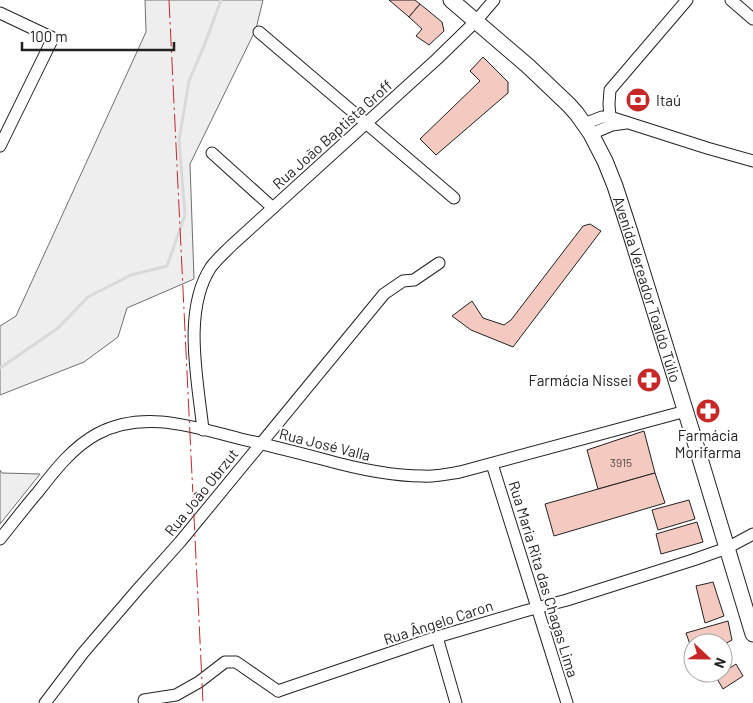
<svg xmlns="http://www.w3.org/2000/svg" width="753" height="703" font-family="Barlow,sans-serif">
<style>
.green{fill:#eee;stroke:#6f6f6f}
.lines{fill:none;stroke-linecap:round;stroke-linejoin:round}
.stream{stroke:#d9d9d9;stroke-width:3}
.building{fill:#f3c9c0;stroke:#222}
.minor-casing{stroke:#222;stroke-width:13}
.major-casing{stroke:#222;stroke-width:17}
.minor{stroke:#fff;stroke-width:11}
.major{stroke:#fff;stroke-width:15}
.power{stroke:#c62828;stroke-width:1;stroke-dasharray:18 4 2.5 4;stroke-linecap:butt}
.labels{text-anchor:middle;dominant-baseline:central;stroke-width:4;stroke-linejoin:round;paint-order:stroke}
.number-label{font-size:12px;fill:#564c4a}
.poi-label{font-size:15px;fill:#222;stroke:#fff;text-anchor:start}
.street-label{font-size:15px;fill:#222;stroke:#fff}
</style>
<rect width="100%" height="100%" fill="#fff"/>
<!-- green -->
<g class="green">
<polygon points="145,0 263,0 256,29 190,164 194,279 127,308 118,337 84,362 0,395 0,326 16,316 146,32"/>
<polygon points="0,470 2,473 40,474 0,524"/>
</g>
<g class="lines">
<!-- stream -->
<polyline class="stream" points="0,368 58,328 88,297 131,275 167,266 185,215 179,140 189,81 204,46 221,0"/>
</g>
<!-- building -->
<g class="building">
<polygon points="389,0 415,0 420,4 409,17"/>
<polygon points="420,4 442,22 444,31 429,45 416,36 422,29 409,17"/>
<polygon points="483,57 508,82 508,93 436,155 420,139 480,81 470,71"/>
<polygon points="590,224 601,231 513,347 471,330 452,316 472,301 483,318 504,325 511,320 583,226"/>
<polygon points="644,431 655,473 598,489 587,450"/>
<polygon points="655,473 665,503 554,536 545,504"/>
<polygon points="689,500 695,519 658,530 652,510"/>
<polygon points="697,522 703,542 661,554 656,534"/>
<polygon points="713,582 724,616 705,623 696,586"/>
<polygon points="728,621 732,640 723,645 723,643 693,643 693,653 686,633"/>
<polygon points="736,664 743,676 723,689 716,677"/>
</g>
<g class="lines">
<defs>
<g id="minor">
<polyline points="731,0 753,19"/>
<polyline points="0,13 53,38 0,146"/>
<polyline points="259,32 454,198"/>
<polyline points="610,117 609,104 610,90 687,0"/>
<polyline points="584,124 602,117 610,117 707,148 753,161"/>
<polyline points="591,134 612,125 626,123"/>
<polyline points="212,153 273,208"/>
<path d="M203,430C198,381 182,311 211,267C217,259 225,252 232,245L437,59L476,21L494,0"/>
<polyline points="492,464 567,703"/>
<path d="M0,539C13,523 25,507 38,492C55,470 73,447 97,434C143,409 194,427 241,439C268,445 295,452 322,459C354,468 389,476 423,476C435,477 448,474 460,472L686,411"/>
<polyline points="437,637 456,703"/>
<polyline points="278,691 437,637 525,611 567,600 693,560 727,548 753,534"/>
<polyline points="144,700 176,695 199,682 225,662 236,662 278,691"/>
<polyline points="45,703 83,653 138,589 180,542 384,294 403,281 414,280 439,263"/>
</g>
<g id="major">
<path id="s1" d="M451,0L528,66L569,105L577,114L591,134L605,161L615,186L630,232L692,432L753,634"/>
</g>
</defs>
<!-- minor casing -->
<use href="#minor" class="minor-casing"/>
<!-- major casing -->
<use href="#major" class="major-casing"/>
<!-- minor -->
<use href="#minor" class="minor"/>
<!-- major -->
<use href="#major" class="major"/>
<!-- power -->
<polyline class="power" points="169,0 203,703"/>
</g>
<!-- icons -->
<defs>
<symbol id="bank-disc" viewBox="-11 -11 22 22"><circle r="9.5" fill="#c62828" stroke="#fff"/><path d="M-6-4H6V4H-6ZM0-2.3a2.3 2.3 0 1 0 0 4.6a2.3 2.3 0 1 0 0-4.6Z" fill="#fff"/></symbol>
<symbol id="pharmacy-disc" viewBox="-11 -11 22 22"><circle r="9.5" fill="#c62828" stroke="#fff"/><path d="M-2-6h4v4h4v4h-4v4h-4v-4h-4v-4h4Z" fill="#fff"/></symbol>
</defs>
<g fill-rule="evenodd">
<use href="#bank-disc" x="624" y="86" width="28" height="28"/>
<use href="#pharmacy-disc" x="635" y="366" width="28" height="28"/>
<use href="#pharmacy-disc" x="694" y="397" width="28" height="28"/>
</g>
<g class="labels">
<!-- number labels -->
<g class="number-label">
<text x="621" y="462">3915</text>
</g>
<!-- poi labels -->
<g class="poi-label">
<text x="656" y="100">Itaú</text>
<text x="632" y="380" text-anchor="end">Farmácia Nissei</text>
<text x="708" y="435" text-anchor="middle">Farmácia<tspan x="708" dy="17">Morifarma</tspan></text>
</g>
<!-- street labels -->
<g class="street-label">
<text transform="translate(332 134) rotate(-42)">Rua João Baptista Groff</text>
<text stroke="none"><textPath href="#s1" startOffset="360">Avenida Vereador Toaldo Túlio</textPath></text>
<text transform="translate(325 444) rotate(14)">Rua José Valla</text>
<text transform="translate(201 492) rotate(-51)">Rua João Obrzut</text>
<text transform="translate(544 579) rotate(73)">Rua Maria Rita das Chagas Lima</text>
<text transform="translate(438 622) rotate(-18)">Rua Ângelo Caron</text>
</g>
</g>
<!-- north arrow -->
<g transform="translate(708 658) rotate(112)"><circle r="24" fill="#ffffff" stroke="#a7a7a7"/>
<path d="M0-4L9 19L0 12L-9 19Z" fill="#c62828"/>
<text y="-8" font-size="14" font-weight="bold" text-anchor="middle" fill="#222222">N</text>
</g>
<!-- scale -->
<path d="M22 42v8h152v-8" fill="none" stroke="#222222" stroke-width="2.5"/>
<text x="30" y="42" font-size="15" fill="#222222" stroke="#ffffff" stroke-width="4" paint-order="stroke">100 m</text>
</svg>
